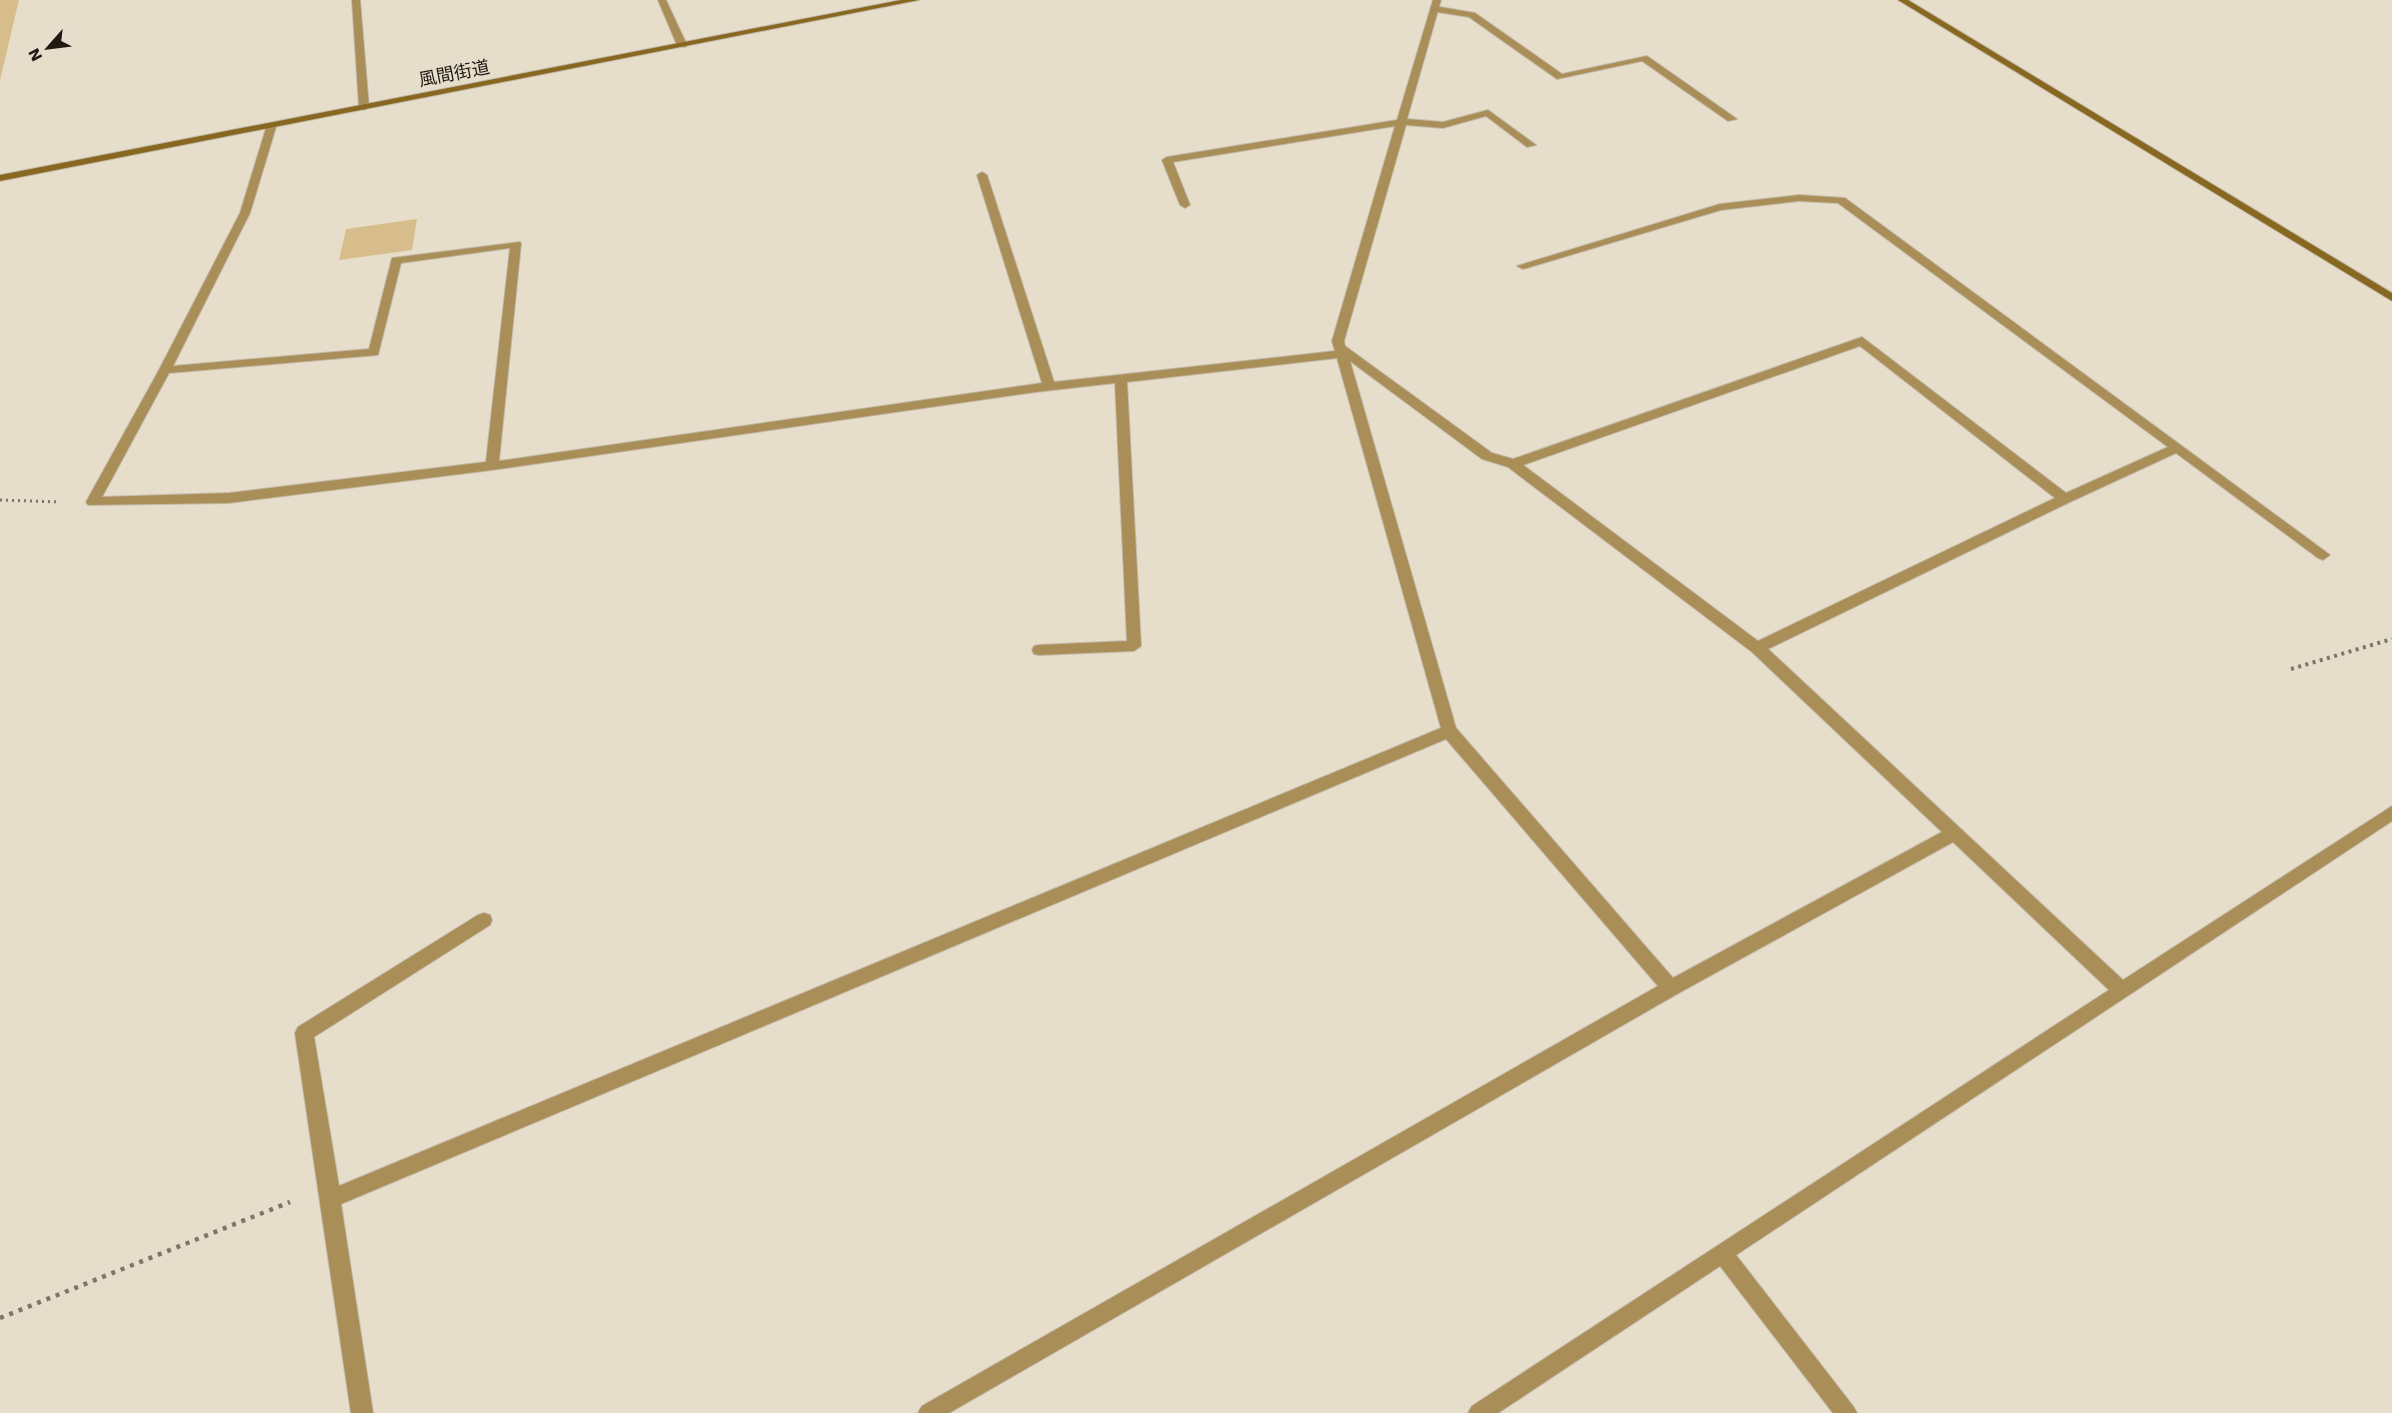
<svg xmlns="http://www.w3.org/2000/svg" width="2392" height="1413" font-family="'Work Sans','Noto Sans JP',sans-serif">
<style>
.green{fill:#d7bd8b}
.lines{fill:none;stroke-linecap:round;stroke-linejoin:round}
.lane-casing{stroke:#c3baaa;stroke-width:2}
.street-casing{stroke:#c3baaa;stroke-width:2}
.secondary-casing{stroke:#c3baaa;stroke-width:2}
.path-far2{stroke:#7c7569;stroke-width:3;stroke-dasharray:2 4;stroke-linecap:butt}
.path-far1{stroke:#7c7569;stroke-width:4;stroke-dasharray:3 4.5;stroke-linecap:butt}
.path{stroke:#7c7569;stroke-width:4.5;stroke-dasharray:4 6;stroke-linecap:butt}
.lane{fill:#aa8e58;fill-rule:evenodd}
.street{fill:#aa8e58;fill-rule:evenodd}
.secondary{fill:#886820;fill-rule:evenodd}
.labels{text-anchor:middle;dominant-baseline:central;stroke-width:4.5;stroke-linejoin:round;paint-order:stroke}
.far-street-label{font-size:18px;fill:#1e1a13;stroke:#e7ddcb}
</style>
<rect width="100%" height="100%" fill="#e7ddcb"/>
<!-- green -->
<g class="green">
<polygon points="0,0 19,0 0,80"/>
<polygon points="417,219 412,250 339,260 346,229"/>
</g>
<g class="lines">
<defs>
<polygon id="lane" points="1434,6 1475,13 1562,74 1647,56 1737,119 1728,121 1642,61 1557,79 1469,17 1431,11 1431,7"/>
<g id="street">
<polygon points="352,0 360,0 369,107 364,110 359,107"/>
<polygon points="658,0 666,0 687,45 685,47 677,45"/>
<path d="M1433,0H1441L1407,119L1443,122L1488,110L1536,145L1527,147L1486,116L1443,128L1406,125L1344,341L1345,346L1492,453L1513,459L1862,337L2066,493L2168,447L1838,203L1799,201L1721,210L1527,268L1523,269L1517,266L1720,204L1799,195L1845,198L2330,555L2323,560L2318,558L2176,453L2070,502L1768,649L2123,980L2392,806V821L1736,1255L1853,1406L1857,1413H1833L1720,1266L1498,1413H1468L1472,1406L2109,990L1953,842L1677,994L949,1413H918L922,1406L1658,986L1446,739L341,1204L373,1413H351L295,1033L298,1027L478,915L484,913L490,915L492,920L490,925L314,1037L339,1186L1441,728L1337,358L1127,382L1141,646L1134,651L1039,655L1034,654L1032,650L1034,646L1039,645L1127,641L1115,383L1036,392L492,470L229,503L88,505L86,502L159,370L240,213L267,125L276,127L250,213L173,366L369,349L392,258L520,242L521,244L499,461L1042,383L977,175L982,172L987,175L1054,382L1335,351L1332,341L1395,126L1173,162L1190,205L1185,208L1180,205L1162,160L1167,157L1397,120ZM510,248L486,462L229,493L102,497L169,373L378,355L401,263ZM1860,346L2055,498L1758,641L1523,465ZM1350,361L1482,459L1508,467L1752,652L1942,832L1673,978L1456,728Z"/>
</g>
<g id="secondary">
<polygon points="901,0 919,0 0,181 0,175"/>
<polygon points="1898,0 1908,0 2392,293 2392,301"/>
</g>
</defs>
<!-- lane casing -->
<use href="#lane" class="lane-casing"/>
<!-- street casing -->
<use href="#street" class="street-casing"/>
<!-- secondary casing -->
<use href="#secondary" class="secondary-casing"/>
<!-- path-far2 -->
<polyline class="path-far2" points="0,500 60,502"/>
<!-- path-far1 -->
<polyline class="path-far1" points="2291,669 2392,639"/>
<!-- path -->
<polyline class="path" points="0,1318 290,1202"/>
<!-- lane -->
<use href="#lane" class="lane"/>
<!-- street -->
<use href="#street" class="street"/>
<!-- secondary -->
<use href="#secondary" class="secondary"/>
</g>
<g class="labels">
<!-- far-street labels -->
<g class="far-street-label">
<text transform="translate(454 73) rotate(-11)">風間街道</text>
</g>
</g>
<!-- north arrow -->
<g transform="translate(48 48) rotate(242)" stroke="#e7ddcb" stroke-width="4.5" paint-order="stroke">
<path d="M0-4.5L10 22L0 15L-10 22Z" fill="#1e1a13"/>
<text y="-9" font-size="16" font-weight="bold" text-anchor="middle" fill="#1e1a13">N</text>
</g>
</svg>
